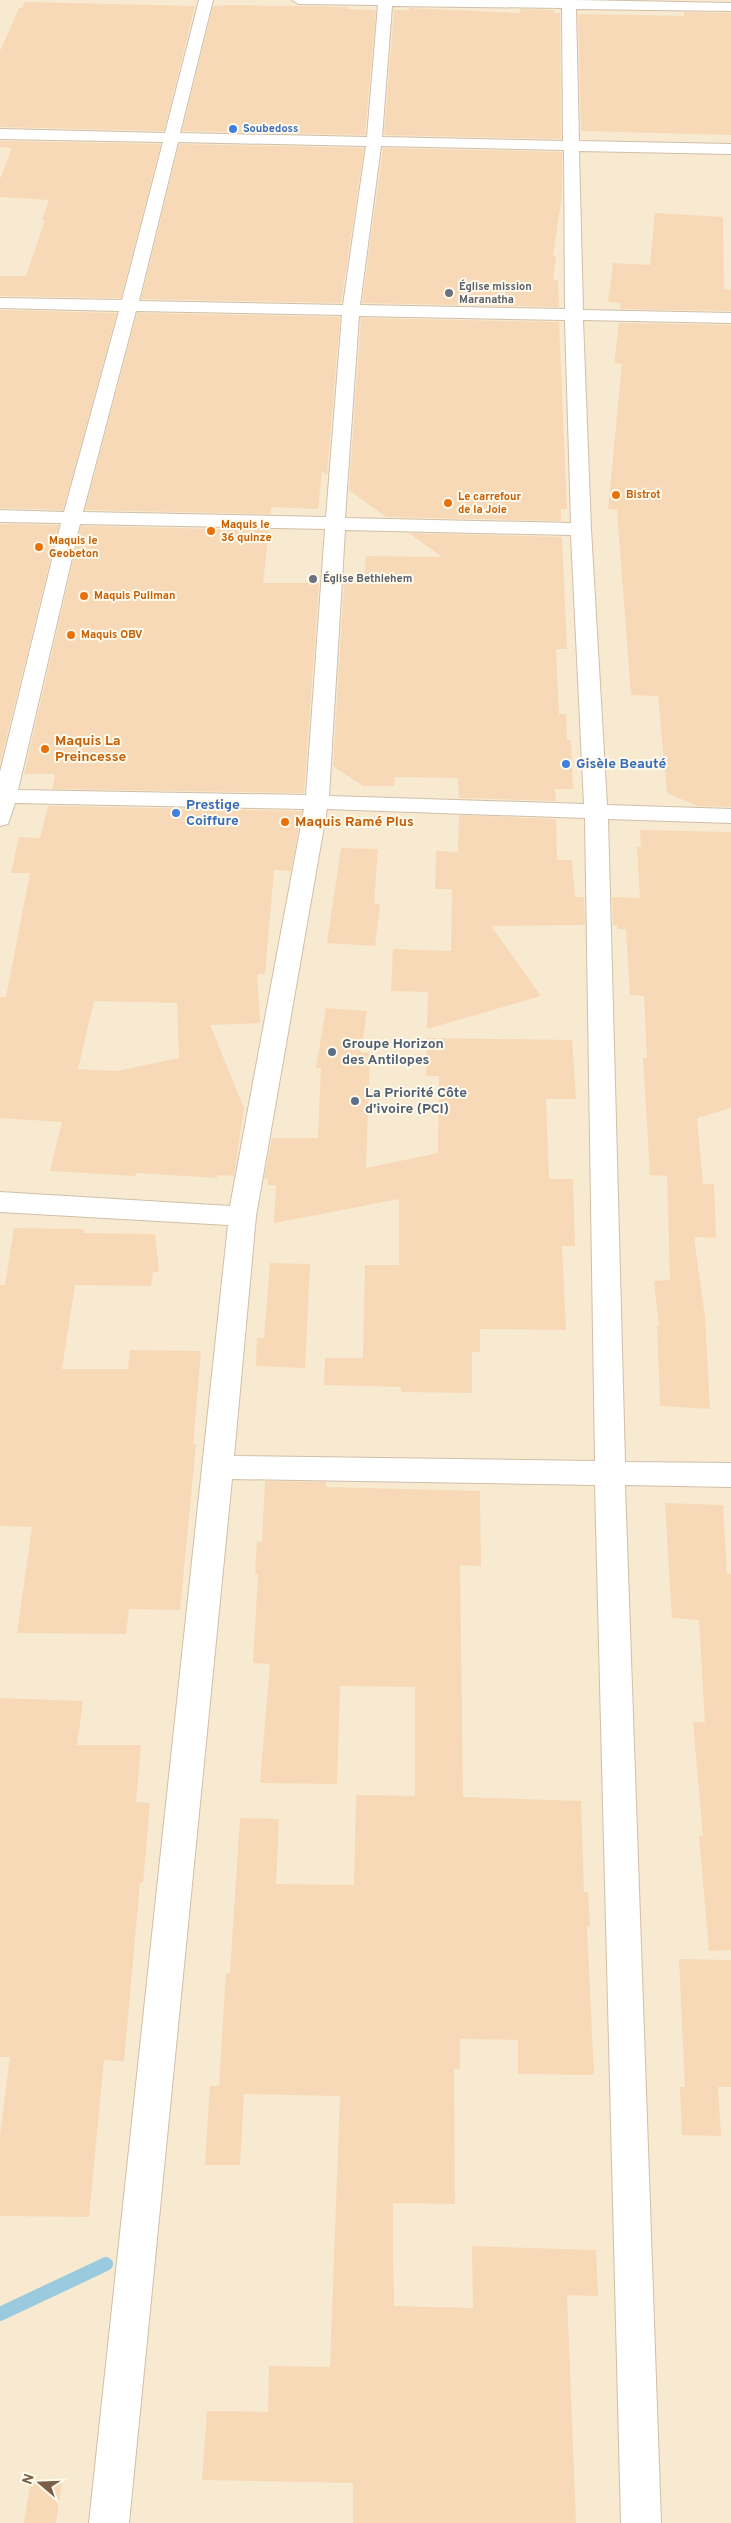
<svg xmlns="http://www.w3.org/2000/svg" width="731" height="2523" font-family="Overpass,sans-serif">
<style>
.residential{fill:#f7ead0}
.lines{fill:none;stroke-linecap:round;stroke-linejoin:round}
.stream{stroke:#9acadd;stroke-width:14}
.building{fill:#f7d9b7;fill-rule:evenodd}
.minor-casing{stroke:#d1bfa8;stroke-width:2}
.minor{fill:#fff;fill-rule:evenodd}
.shop-dot{fill:#3f7fe0;stroke:#fffaeb;stroke-width:2}
.worship-dot{fill:#6b7280;stroke:#fffaeb;stroke-width:2}
.food-dot{fill:#e8710a;stroke:#fffaeb;stroke-width:2}
.service-dot{fill:#5c6f8a;stroke:#fffaeb;stroke-width:2}
.labels{text-anchor:middle;dominant-baseline:central;stroke-width:4;stroke-linejoin:round;paint-order:stroke}
.far-shop-label{font-size:11px;font-weight:bold;fill:#366cbe;stroke:#fffaeb;text-anchor:start}
.far-worship-label{font-size:11px;font-weight:bold;fill:#5b616d;stroke:#fffaeb;text-anchor:start}
.far-food-label{font-size:11px;font-weight:bold;fill:#c56008;stroke:#fffaeb;text-anchor:start}
.food-label{font-size:14px;font-weight:bold;fill:#c56008;stroke:#fffaeb;text-anchor:start}
.shop-label{font-size:14px;font-weight:bold;fill:#366cbe;stroke:#fffaeb;text-anchor:start}
.service-label{font-size:14px;font-weight:bold;fill:#4e5e75;stroke:#fffaeb;text-anchor:start}
</style>
<rect width="100%" height="100%" fill="#fff7e2"/>
<!-- residential -->
<rect class="residential" x="0" y="0" width="731" height="2523"/>
<g class="lines">
<!-- stream -->
<polyline class="stream" points="0,2314 106,2264"/>
</g>
<!-- building -->
<g class="building">
<polygon points="25,2 195,6 164,131 0,127 0,51 19,8 22,8"/>
<polygon points="230,5 347,7 347,9 376,10 365,135 182,131 213,6"/>
<polygon points="409,8 520,13 520,9 554,10 554,13 560,13 561,139 384,135 394,10 409,10"/>
<polygon points="684,12 731,13 731,135 581,131 578,14 684,16"/>
<polygon points="0,141 161,144 121,298 0,296 0,276 26,276 45,220 42,220 49,200 0,197 0,179 12,148 0,147"/>
<polygon points="179,144 364,148 341,303 141,299"/>
<polygon points="383,148 562,152 562,195 553,256 556,256 553,280 558,280 559,307 362,303"/>
<polygon points="655,213 723,217 724,289 731,290 731,311 620,309 621,303 608,302 613,263 650,265"/>
<polygon points="0,310 117,313 63,510 0,508"/>
<polygon points="137,313 340,317 327,475 322,471 318,509 271,507 271,514 85,510"/>
<polygon points="361,318 559,322 567,509 561,509 561,521 386,517 349,490"/>
<polygon points="619,323 731,325 731,807 697,806 667,793 658,696 631,695 617,510 608,509 622,364 614,363"/>
<polygon points="0,524 59,525 0,764"/>
<polygon points="81,526 269,530 263,583 319,583 304,793 52,789 55,774 24,774"/>
<polygon points="409,533 562,537 567,649 556,649 559,714 566,714 567,740 571,740 573,789 555,789 556,801 459,798 458,778 395,777 394,786 363,786 333,766 344,583 364,583 366,556 442,557"/>
<path d="M48,806L302,811L291,871L274,870L265,974H257L260,1023L210,1025L244,1108L234,1176L217,1175V1178L136,1173L135,1176L50,1171L62,1122L0,1118V997H6L30,873H11L19,837L40,838ZM94,1001L177,1003L179,1058L116,1071L78,1069Z"/>
<polygon points="459,815 556,819 557,860 572,860 575,897 584,897 585,925 491,926 541,996 427,1029 428,992 391,991 393,949 451,951 452,889 435,889 436,851 458,852"/>
<polygon points="640,830 731,832 731,1108 697,1118 703,1184 714,1184 716,1238 694,1237 705,1317 710,1409 660,1406 657,1326 659,1326 654,1281 670,1280 667,1176 650,1175 643,1058 647,1058 644,996 630,995 626,929 618,929 617,925 613,925 612,897 640,898 637,847 641,847"/>
<polygon points="341,848 378,849 374,903 380,904 375,946 327,943"/>
<polygon points="326,1008 367,1011 361,1052 370,1053 366,1168 438,1153 439,1076 426,1076 427,1038 572,1040 576,1099 546,1099 549,1179 573,1179 575,1246 562,1246 566,1330 480,1329 480,1352 472,1352 472,1393 401,1392 401,1387 324,1385 325,1358 363,1358 365,1265 399,1265 399,1199 274,1223 276,1185 268,1185 268,1179 264,1179 272,1138 318,1138 321,1068 316,1068"/>
<polygon points="14,1228 84,1229 83,1233 155,1234 159,1272 153,1272 151,1286 75,1285 62,1369 128,1369 130,1350 201,1351 193,1444 196,1444 180,1610 129,1609 126,1634 17,1633 32,1527 0,1526 0,1285 5,1285"/>
<polygon points="270,1263 310,1264 305,1368 256,1366 257,1338 264,1338"/>
<polygon points="265,1481 326,1482 326,1487 480,1491 481,1566 460,1565 463,1797 581,1801 584,1892 588,1892 590,1927 587,1927 594,2075 518,2074 518,2040 460,2039 460,2069 454,2069 455,2204 393,2203 393,2263 394,2306 473,2308 472,2246 596,2250 598,2296 567,2295 576,2523 353,2523 353,2483 202,2480 207,2411 268,2412 269,2366 330,2367 340,2096 244,2094 240,2165 205,2165 210,2086 219,2086 226,1973 230,1973 240,1818 279,1819 276,1884 354,1885 356,1795 415,1796 415,1687 340,1686 337,1784 260,1783 270,1664 253,1663 258,1574 255,1574 257,1541 262,1542"/>
<polygon points="665,1503 723,1505 727,1574 731,1574 731,1950 709,1951 699,1836 703,1836 693,1722 705,1722 699,1620 672,1618"/>
<polygon points="0,1698 83,1701 77,1745 141,1745 136,1802 150,1803 143,1883 140,1883 124,2061 104,2060 89,2217 0,2216 0,2135 10,2057 0,2057"/>
<polygon points="679,1959 731,1960 731,2087 718,2087 721,2136 682,2135 680,2087 685,2087"/>
<polygon points="31,2479 62,2482 56,2523 24,2523"/>
</g>
<g class="lines">
<defs>
<path id="minor" d="M199,0H213L180,133L367,137L378,5L299,4L292,0H576L731,3V11L576,9L579,141L731,144V154L579,151L583,310L731,313V323L583,320L591,529L607,805L731,809V823L608,819L625,1462L731,1463V1487L625,1485L661,2523H621L595,1485L232,1479L129,2523H89L228,1225L0,1212V1192L230,1206L304,809L15,803L8,824L0,826V772L61,523L0,522V510L64,512L119,311L0,308V298L122,300L163,142L0,139V129L165,133ZM392,6L562,8L563,141L382,137ZM178,142L366,146L343,305L139,301ZM381,146L564,150L565,309L360,305ZM136,311L342,315L326,517L83,512ZM359,316L565,320L571,523L345,518ZM80,524L325,529L306,795L18,790ZM345,530L571,535L584,804L329,796ZM327,809L585,818L595,1461L234,1456L256,1216Z"/>
</defs>
<!-- minor casing -->
<use href="#minor" class="minor-casing"/>
<!-- minor -->
<use href="#minor" class="minor"/>
</g>
<!-- markers -->
<g class="shop-dot">
<circle cx="233" cy="129" r="5"/>
<circle cx="566" cy="764" r="5"/>
<circle cx="176" cy="813" r="5"/>
</g>
<g class="worship-dot">
<circle cx="449" cy="293" r="5"/>
<circle cx="313" cy="579" r="5"/>
</g>
<g class="food-dot">
<circle cx="616" cy="495" r="5"/>
<circle cx="448" cy="503" r="5"/>
<circle cx="211" cy="531" r="5"/>
<circle cx="39" cy="547" r="5"/>
<circle cx="84" cy="596" r="5"/>
<circle cx="71" cy="635" r="5"/>
<circle cx="45" cy="749" r="5"/>
<circle cx="285" cy="822" r="5"/>
</g>
<g class="service-dot">
<circle cx="332" cy="1052" r="5"/>
<circle cx="355" cy="1101" r="5"/>
</g>
<g class="labels">
<!-- far-shop labels -->
<g class="far-shop-label">
<text x="243" y="129">Soubedoss</text>
</g>
<!-- far-worship labels -->
<g class="far-worship-label">
<text x="459" y="287">Église mission<tspan x="459" dy="13">Maranatha</tspan></text>
<text x="323" y="579">Église Bethlehem</text>
</g>
<!-- far-food labels -->
<g class="far-food-label">
<text x="626" y="495">Bistrot</text>
<text x="458" y="497">Le carrefour<tspan x="458" dy="13">de la Joie</tspan></text>
<text x="221" y="525">Maquis le<tspan x="221" dy="13">36 quinze</tspan></text>
<text x="49" y="541">Maquis le<tspan x="49" dy="13">Geobeton</tspan></text>
<text x="94" y="596">Maquis Pullman</text>
<text x="81" y="635">Maquis OBV</text>
</g>
<!-- food labels -->
<g class="food-label">
<text x="55" y="741">Maquis La<tspan x="55" dy="16">Preincesse</tspan></text>
<text x="295" y="822">Maquis Ramé Plus</text>
</g>
<!-- shop labels -->
<g class="shop-label">
<text x="576" y="764">Gisèle Beauté</text>
<text x="186" y="805">Prestige<tspan x="186" dy="16">Coiffure</tspan></text>
</g>
<!-- service labels -->
<g class="service-label">
<text x="342" y="1044">Groupe Horizon<tspan x="342" dy="16">des Antilopes</tspan></text>
<text x="365" y="1093">La Priorité Côte<tspan x="365" dy="16">d'ivoire (PCI)</tspan></text>
</g>
</g>
<!-- north arrow -->
<g transform="translate(40 2483) rotate(289)" stroke="#fffaeb" stroke-width="4" paint-order="stroke">
<path d="M0-4L9 19L0 12L-9 19Z" fill="#795f46"/>
<text y="-8" font-size="14" font-weight="bold" text-anchor="middle" fill="#795f46">N</text>
</g>
</svg>
